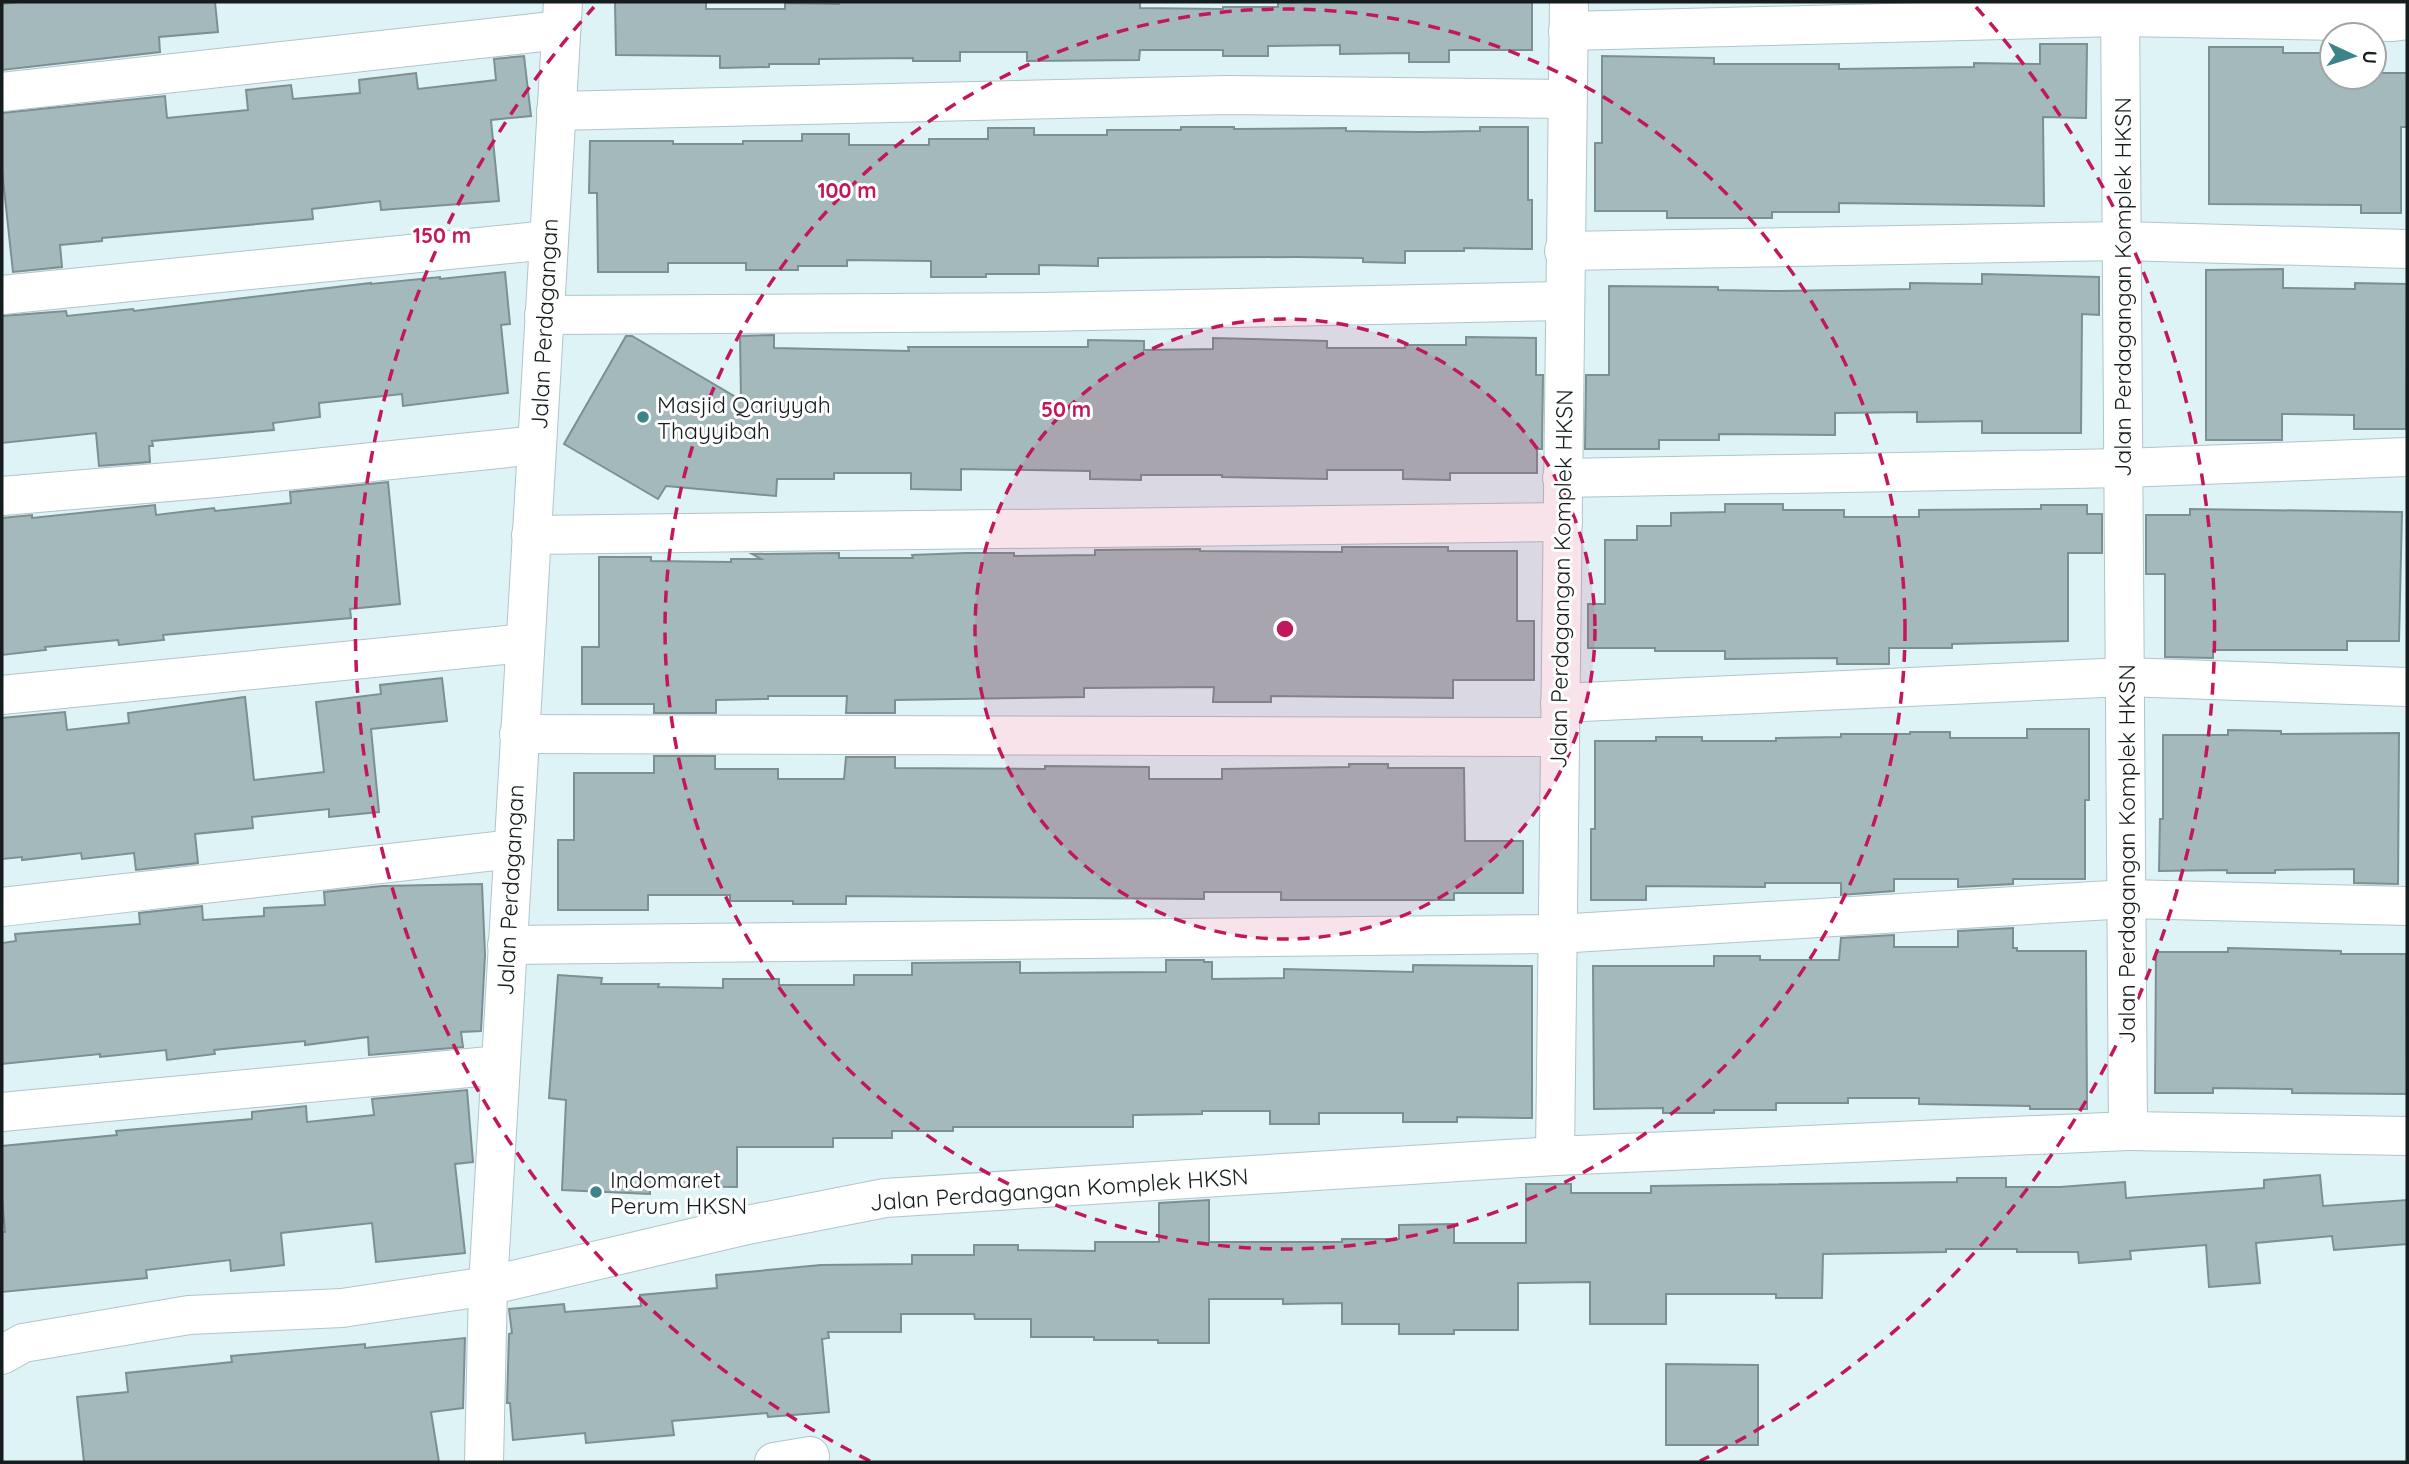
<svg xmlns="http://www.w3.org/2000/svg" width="2409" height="1464" font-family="Quicksand,sans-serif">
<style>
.building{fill:#a4b9bb;stroke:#7c9092;stroke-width:2}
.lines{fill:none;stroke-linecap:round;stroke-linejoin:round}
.minor-casing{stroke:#b0c5c7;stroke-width:40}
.minor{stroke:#fff;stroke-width:38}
.ring{fill:none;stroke:#c2185b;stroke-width:3.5;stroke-dasharray:12 9}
.poi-dot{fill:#3c838a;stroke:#fff;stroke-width:2.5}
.labels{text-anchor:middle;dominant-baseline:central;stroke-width:6;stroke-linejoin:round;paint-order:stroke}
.street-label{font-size:23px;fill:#151d1e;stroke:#fff}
.poi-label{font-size:23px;fill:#151d1e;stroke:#fff;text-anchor:start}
.centre{fill:#c2185b;stroke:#fff;stroke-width:3.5}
.ring-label{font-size:21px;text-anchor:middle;font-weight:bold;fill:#c2185b;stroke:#fff;stroke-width:6;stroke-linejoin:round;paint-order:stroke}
</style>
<rect width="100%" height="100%" fill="#ddf3f5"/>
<!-- building -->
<g class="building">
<polygon points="19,2 215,2 218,32 159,37 160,52 2,70 2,4"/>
<polygon points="615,2 706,2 706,9 785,9 785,3 839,4 839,2 1140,2 1140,8 1223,9 1223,7 1278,7 1278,2 1532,2 1532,50 1449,50 1449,62 1409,62 1409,53 1340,54 1340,45 1268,46 1268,56 1223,56 1223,50 1140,50 1139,60 1027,61 1027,52 960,52 960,61 913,61 913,58 819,59 819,64 769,64 769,67 720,68 720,56 616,55"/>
<polygon points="2040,44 2087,44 2086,118 2043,117 2044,206 1839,203 1839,212 1772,212 1772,218 1667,218 1667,211 1595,211 1595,143 1602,143 1602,56 1714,58 1714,64 1839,64 1839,69 1974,67 1974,63 2040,64"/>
<polygon points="2209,47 2283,47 2283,53 2332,53 2332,77 2374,77 2374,73 2407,73 2407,127 2401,127 2401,213 2361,213 2361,205 2209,204"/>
<polygon points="524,56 531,116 491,120 499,201 381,210 380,201 312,209 313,219 102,238 102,241 60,245 62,267 13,272 2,170 2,113 165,96 167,118 248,110 246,90 291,85 293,99 360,93 359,80 416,73 418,89 496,80 494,59"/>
<polygon points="1181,127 1234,127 1234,129 1346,128 1346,131 1421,132 1480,131 1480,127 1528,127 1528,200 1532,200 1532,249 1464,248 1464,251 1405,251 1405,263 1363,262 1363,258 1296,257 1098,258 1098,266 1039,265 1039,274 986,274 986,277 931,277 931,261 847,260 847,266 798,266 798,270 746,270 746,263 668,263 668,272 598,272 597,193 589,193 590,141 673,141 673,144 743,144 743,141 802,141 802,134 849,134 849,145 929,145 929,139 988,139 988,128 1034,128 1034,135 1107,135 1107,130 1181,130"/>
<polygon points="2283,269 2283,288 2355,289 2355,283 2407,284 2406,429 2354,429 2354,415 2282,414 2282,440 2206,440 2206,270"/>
<polygon points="505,272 510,324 501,325 508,393 403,406 402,394 319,403 320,417 273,423 274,430 152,441 153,446 149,446 150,462 99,466 96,433 2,443 2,316 66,311 67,316 133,309 134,311 371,283 371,284 440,277 440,279"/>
<polygon points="1982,274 2099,277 2099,315 2082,314 2081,433 1982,433 1982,421 1917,422 1917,412 1835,413 1835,435 1719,434 1719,440 1659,440 1659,449 1585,449 1586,375 1609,375 1609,286 1718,287 1718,290 1774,291 1910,289 1910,283 1982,284"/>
<polygon points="774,335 774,348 909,351 908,347 1088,347 1088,340 1144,341 1144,350 1213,349 1213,338 1327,341 1327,348 1405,348 1405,345 1466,345 1466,337 1536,338 1536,375 1543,375 1542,449 1537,449 1537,473 1450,473 1450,480 1403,479 1403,470 1327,470 1327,479 1222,477 1222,475 1141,475 1141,480 1090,479 1090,471 961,469 961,490 911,489 911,473 834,473 834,479 777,479 776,496 666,486 658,499 564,444 626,336 632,336 741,400 740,336"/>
<polygon points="388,482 400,604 350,609 351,618 163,635 164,640 119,645 118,640 45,647 46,650 2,655 2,518 32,515 32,518 155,505 156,515 214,508 215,511 291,503 290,492"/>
<polygon points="1725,504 1783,504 1783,510 1844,510 1844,517 1919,517 1919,510 2041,509 2041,505 2087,505 2087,514 2102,514 2102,553 2068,553 2068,641 1952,644 1952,648 1889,648 1889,664 1837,664 1837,658 1725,659 1725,651 1655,651 1655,648 1588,648 1588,604 1605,604 1605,540 1637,540 1637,526 1671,526 1671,513 1725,512"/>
<polygon points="2190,509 2402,512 2399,641 2347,641 2347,650 2213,650 2213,658 2165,657 2165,574 2146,574 2146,515 2190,515"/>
<polygon points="1342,547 1448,547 1448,551 1517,551 1517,621 1534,621 1534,680 1453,680 1453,698 1271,696 1271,702 1213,702 1214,687 1084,688 1084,697 895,700 895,713 846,713 847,696 768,696 768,699 716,700 716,713 654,713 654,704 582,704 582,647 599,647 599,557 651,557 651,561 731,562 731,559 761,559 752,554 839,553 839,558 913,558 912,555 966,553 1014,553 1014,556 1095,555 1095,550 1200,549 1200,551 1342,552"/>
<polygon points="442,678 447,721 371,729 379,812 329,817 329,809 252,817 253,828 195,834 198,863 136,870 134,853 82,859 81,853 22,860 22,857 2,859 2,718 65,712 67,730 129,723 128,713 245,697 254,780 324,772 316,702 381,694 380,685"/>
<polygon points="2027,729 2089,729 2089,800 2085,800 2085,879 2013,879 2013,884 1958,887 1958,879 1894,879 1894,891 1841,895 1841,883 1765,883 1765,887 1646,886 1646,900 1591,900 1591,829 1595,829 1595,741 1656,741 1656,737 1702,737 1702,741 1776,741 1776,738 1841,737 1841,734 1910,734 1910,732 1950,732 1950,738 2027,738"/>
<polygon points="2228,730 2281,731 2281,734 2399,733 2398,884 2354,883 2354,869 2275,870 2275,873 2227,873 2227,870 2159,871 2160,819 2163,819 2163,735 2228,735"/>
<polygon points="654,756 715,756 715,769 778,769 778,779 844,779 846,757 895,757 895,768 1045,769 1045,766 1149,767 1149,779 1222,779 1222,769 1349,767 1349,764 1388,764 1388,768 1464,768 1465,841 1523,841 1523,893 1454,893 1454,900 1281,900 1281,892 1204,892 1204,899 846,896 846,904 793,904 793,901 730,901 730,895 648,895 648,910 558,910 558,840 574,840 574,773 654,773"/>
<polygon points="482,884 485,955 481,1031 461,1032 463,1047 369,1055 368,1037 305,1045 305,1041 214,1050 215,1054 167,1060 166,1050 100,1057 100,1054 2,1064 2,943 16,941 15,934 140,924 139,913 202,906 203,920 264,916 264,908 325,905 324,892 382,886"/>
<polygon points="2013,928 2013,948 2017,948 2017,951 2086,951 2087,1109 2030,1109 2030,1106 1919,1104 1919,1098 1848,1098 1848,1103 1776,1103 1776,1110 1714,1110 1714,1113 1663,1113 1663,1108 1594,1109 1593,966 1714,966 1714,956 1760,956 1760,960 1839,960 1841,938 1894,935 1894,947 1958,947 1958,931"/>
<polygon points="2228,948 2341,951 2341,954 2406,954 2407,1094 2292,1093 2292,1089 2213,1088 2213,1093 2155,1093 2156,952 2228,952"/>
<polygon points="1166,960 1204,960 1204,962 1212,962 1212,979 1284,978 1284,969 1413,972 1413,965 1532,966 1532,1118 1457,1117 1457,1122 1403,1122 1403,1113 1319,1113 1319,1124 1270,1124 1270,1111 1202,1111 1202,1114 1133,1115 1133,1127 953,1127 953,1131 892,1131 892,1138 833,1138 833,1147 737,1147 737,1187 650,1186 650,1194 562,1190 566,1100 549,1098 558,975 602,978 601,984 659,984 658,987 723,988 723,979 779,979 779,985 854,985 854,975 912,975 912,963 1020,962 1020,973 1166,972"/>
<polygon points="467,1090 473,1162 455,1164 465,1253 376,1262 372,1223 281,1233 284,1265 231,1271 230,1260 146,1270 147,1278 2,1292 2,1232 5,1232 2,1198 2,1146 117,1135 116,1131 252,1119 252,1112 306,1106 307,1122 374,1115 372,1099"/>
<polygon points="2320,1175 2323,1206 2407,1200 2407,1244 2334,1250 2332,1236 2256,1243 2260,1283 2209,1287 2206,1245 2130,1251 2131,1259 2079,1263 2078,1252 2017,1252 2017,1249 1946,1249 1946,1252 1823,1254 1822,1298 1776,1298 1776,1294 1666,1294 1666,1324 1590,1324 1590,1282 1518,1283 1518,1330 1454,1330 1454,1334 1399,1334 1399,1324 1342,1324 1342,1303 1283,1304 1283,1299 1209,1299 1209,1343 1158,1343 1158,1340 1094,1340 1094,1337 1031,1337 1031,1319 975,1319 974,1314 901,1314 901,1332 828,1332 829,1338 822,1339 829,1412 768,1417 767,1413 672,1421 674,1435 586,1443 585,1433 513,1440 510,1403 507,1403 509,1334 512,1333 509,1309 564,1304 565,1312 641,1306 640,1295 717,1288 716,1275 821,1265 912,1264 912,1255 974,1255 974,1245 1018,1245 1018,1250 1095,1251 1095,1242 1159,1242 1159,1203 1209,1200 1209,1242 1342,1242 1342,1239 1399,1239 1399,1225 1454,1224 1454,1243 1526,1243 1526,1184 1571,1184 1571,1193 1651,1193 1651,1186 1957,1182 1957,1178 2006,1178 2006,1187 2060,1187 2125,1182 2126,1198 2264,1188 2264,1180"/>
<polygon points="465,1338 463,1408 431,1412 439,1462 84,1462 77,1397 128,1392 126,1373 232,1362 231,1356 365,1344 365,1348"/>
<polygon points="1666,1364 1758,1365 1758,1445 1666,1445"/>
</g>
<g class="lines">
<defs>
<g id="minor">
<polyline points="1568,31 2120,17 2393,22 2407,20"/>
<polyline points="2,92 561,30"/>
<polyline points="556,111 1226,95 1566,99"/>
<polyline points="1564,251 2122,241 2407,249"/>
<polyline points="2,295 548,240"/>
<polyline points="544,315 1042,312 1564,301"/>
<polyline points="1562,478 2124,468 2407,457"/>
<polyline points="2,496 216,478 537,445"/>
<polyline points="531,535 1563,522"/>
<polyline points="2,695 525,643"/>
<polyline points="1560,703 2125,677 2407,687"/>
<polyline points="519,734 1559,737"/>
<polyline points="2,907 513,849"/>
<polyline points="507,945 1557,934 2127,899 2407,906"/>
<polyline points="2,1112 500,1065"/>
<polyline points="2128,1131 2407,1136"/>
<polyline points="1555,1156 1569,2"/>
<polyline points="2,1355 23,1343 189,1315 342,1308 488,1286 563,2"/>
<polyline points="484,1462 488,1286 747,1225 885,1198 1555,1156 2128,1131 2120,2"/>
<polyline points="774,1462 810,1456"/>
</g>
</defs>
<!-- minor casing -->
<use href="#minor" class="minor-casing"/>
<!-- minor -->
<use href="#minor" class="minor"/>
</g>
<!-- distance rings -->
<circle cx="1285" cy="629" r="310" fill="#c2185b" fill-opacity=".12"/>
<g class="ring">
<circle cx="1285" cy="629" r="310"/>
<circle cx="1285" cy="629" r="620"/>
<path d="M870 1461A930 930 0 0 1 594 7M1976 7A930 930 0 0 1 1700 1461"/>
</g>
<!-- markers -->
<g class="poi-dot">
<circle cx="643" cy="417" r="7"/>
<circle cx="596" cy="1192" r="7"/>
</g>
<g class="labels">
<!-- street labels -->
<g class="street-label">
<text transform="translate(2122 287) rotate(-90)">Jalan Perdagangan Komplek HKSN</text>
<text transform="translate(544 324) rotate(-87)">Jalan Perdagangan</text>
<text transform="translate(1561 579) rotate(-89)">Jalan Perdagangan Komplek HKSN</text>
<text transform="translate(2126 854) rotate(-90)">Jalan Perdagangan Komplek HKSN</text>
<text transform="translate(510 890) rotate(-87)">Jalan Perdagangan</text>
<text transform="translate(1059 1189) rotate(-4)">Jalan Perdagangan Komplek HKSN</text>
</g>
<!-- poi labels -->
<g class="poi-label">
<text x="657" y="404">Masjid Qariyyah<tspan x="657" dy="26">Thayyibah</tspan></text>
<text x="610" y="1179">Indomaret<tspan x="610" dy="26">Perum HKSN</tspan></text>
</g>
</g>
<circle cx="1285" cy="629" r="10" class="centre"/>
<g class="ring-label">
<text x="847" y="198">100 m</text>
<text x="442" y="243">150 m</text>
<text x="1066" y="417">50 m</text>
</g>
<!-- border -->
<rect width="2409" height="1464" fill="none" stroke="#151d1e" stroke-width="7"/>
<!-- north arrow -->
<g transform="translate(2353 56) rotate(94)"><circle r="33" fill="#ffffff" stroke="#a1a5a5" stroke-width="2"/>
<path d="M0-5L12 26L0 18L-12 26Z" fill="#3c838a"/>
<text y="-10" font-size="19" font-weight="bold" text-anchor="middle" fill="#151d1e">U</text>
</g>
</svg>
